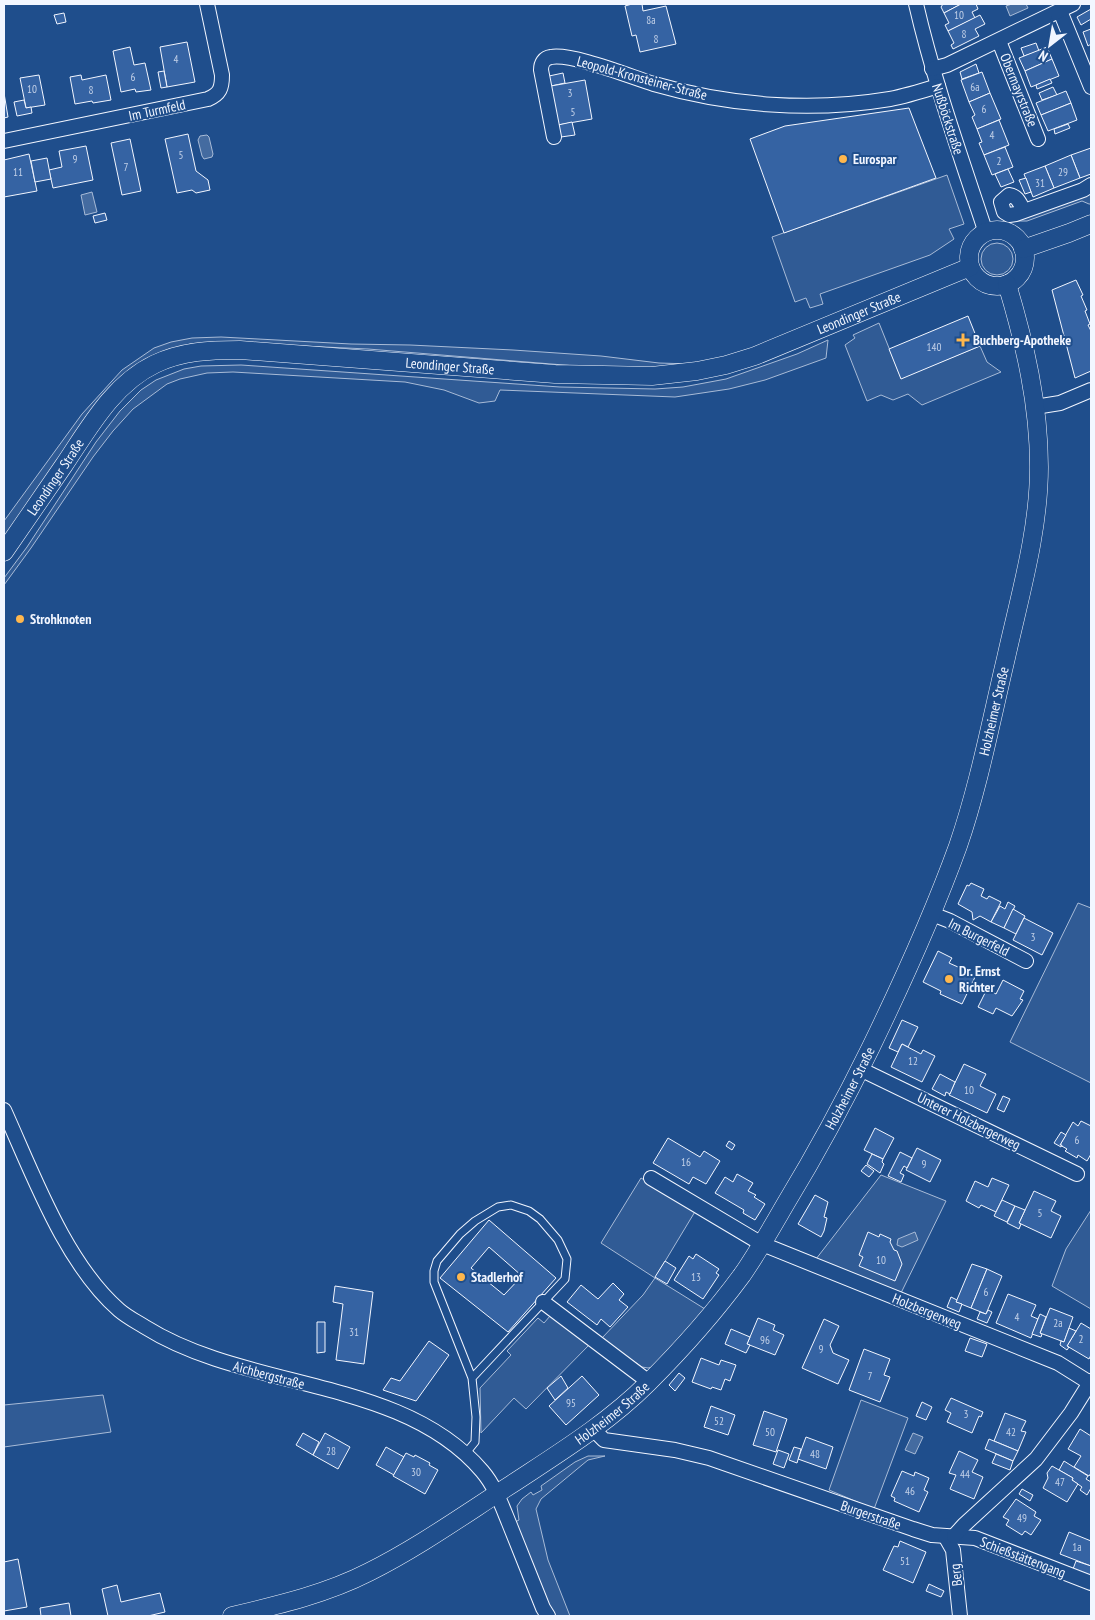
<svg xmlns="http://www.w3.org/2000/svg" width="1095" height="1620" font-family="'PT Sans Narrow',sans-serif">
<style>
.built{fill:#305b95;stroke:#a8bbd7}
.water{fill:#446ba0;stroke:#a8bbd7}
.building{fill:#3563a3;stroke:#f2f6ff;fill-rule:evenodd}
.lines{fill:none;stroke-linecap:round;stroke-linejoin:round}
.service-casing{stroke:#f2f6ff;stroke-width:9}
.minor-casing{stroke:#f2f6ff;stroke-width:16}
.tertiary-casing{stroke:#f2f6ff;stroke-width:19}
.service{stroke:#1f4e8c;stroke-width:7}
.minor{stroke:#1f4e8c;stroke-width:14}
.tertiary{stroke:#1f4e8c;stroke-width:18}
.poi-dot{fill:#ffb74d;stroke:#1f4e8c;stroke-width:2}
.labels{text-anchor:middle;dominant-baseline:central;stroke-width:4;stroke-linejoin:round;paint-order:stroke}
.number-label{font-size:11px;fill:#c3d1e8}
.street-label{font-size:14px;fill:#f2f6ff;stroke:#1f4e8c}
.poi-label{font-size:14px;font-weight:bold;fill:#f2f6ff;stroke:#1f4e8c;text-anchor:start}
</style>
<rect width="100%" height="100%" fill="#1f4e8c"/>
<!-- built -->
<g class="built">
<polygon points="947,175 964,224 949,229 954,239 930,255 820,294 823,304 810,308 806,298 795,302 772,237"/>
<polygon points="1091,194 1091,204 1089,204 1082,201 1027,221 1014,221"/>
<circle cx="997" cy="259" r="16"/>
<polygon points="879,323 901,378 980,346 987,362 1001,372 922,405 908,394 893,400 881,395 867,401 845,345 855,338 853,335"/>
<polygon points="221,337 351,344 410,345 513,350 601,356 659,363 691,364 662,368 588,367 368,349 214,342 190,344 154,355 4,539 4,521 82,414 122,370 154,348 171,342 192,338"/>
<polygon points="828,340 826,358 765,380 729,389 675,397 500,390 495,401 479,403 444,390 405,382 233,372 207,373 180,379 167,384 133,409 113,431 93,457 31,548 4,585 4,578 27,547 96,442 120,411 141,390 156,380 184,369 201,366 241,365 560,387 655,389 683,387 726,379 797,354"/>
<polygon points="1078,903 1091,908 1091,1083 1010,1042"/>
<polygon points="881,1175 946,1201 901,1293 816,1259"/>
<polygon points="641,1178 696,1210 655,1278 705,1309 653,1367 648,1368 642,1367 601,1339 643,1295 655,1278 601,1243"/>
<polygon points="1091,1210 1091,1309 1052,1286 1066,1249"/>
<polygon points="550,1316 591,1343 526,1409 514,1398 481,1433 480,1388 511,1355 507,1351 538,1318 544,1323"/>
<polygon points="103,1395 111,1432 4,1447 4,1405"/>
<polygon points="861,1400 908,1418 874,1509 829,1490"/>
<polygon points="588,1456 605,1456 588,1460 541,1499 536,1509 548,1560 570,1616 554,1616 546,1601 515,1522 519,1520 517,1506 522,1499 531,1492 533,1495 542,1490 541,1486 575,1462"/>
</g>
<!-- water -->
<g class="water">
<polygon points="1012,4 1026,4 1028,8 1010,16 1006,6"/>
<polygon points="207,135 209,137 213,154 212,157 204,159 202,156 198,140 200,136"/>
<polygon points="92,192 97,212 85,215 81,195"/>
<polygon points="915,1232 918,1240 902,1247 897,1245 898,1239"/>
<polygon points="913,1433 923,1437 915,1454 905,1450"/>
</g>
<!-- building -->
<g class="building">
<polygon points="632,4 642,4 643,11 666,6 676,44 640,52 636,35 632,36 625,6"/>
<polygon points="943,4 961,4 944,13 941,7"/>
<polygon points="961,4 976,4 978,9 972,12 975,18 948,31 945,25 949,23 944,13"/>
<polygon points="1091,9 1091,19 1081,25 1077,17"/>
<polygon points="64,13 66,22 57,24 54,15"/>
<polygon points="980,15 985,24 975,29 979,36 953,49 951,45 954,43 948,31"/>
<polygon points="1091,29 1091,44 1088,46 1083,32"/>
<polygon points="187,42 195,82 167,87 160,47"/>
<polygon points="1036,43 1039,51 1024,56 1021,48"/>
<polygon points="130,47 134,65 145,63 151,90 136,92 135,89 121,92 113,51"/>
<polygon points="1047,47 1052,59 1025,71 1019,58"/>
<polygon points="1052,59 1059,76 1031,87 1025,71"/>
<polygon points="976,64 979,73 962,79 960,72"/>
<polygon points="164,71 167,87 161,88 158,72"/>
<polygon points="982,72 990,93 969,102 961,80"/>
<polygon points="563,73 565,83 551,86 549,76"/>
<polygon points="39,75 45,105 26,108 20,78"/>
<polygon points="81,75 82,80 106,75 111,100 93,103 92,101 75,104 70,77"/>
<polygon points="1050,79 1052,83 1037,89 1036,85"/>
<polygon points="585,80 592,119 558,125 551,86"/>
<polygon points="1053,87 1057,95 1042,100 1039,93"/>
<polygon points="1066,91 1071,103 1041,115 1036,103"/>
<polygon points="4,93 8,117 4,118"/>
<polygon points="990,93 1001,119 977,129 972,117 975,115 969,102"/>
<polygon points="24,100 26,108 31,107 32,113 17,116 14,102"/>
<polygon points="1071,103 1077,120 1048,131 1041,115"/>
<polygon points="909,108 936,178 784,233 750,139 785,126"/>
<polygon points="999,120 1009,145 984,155 979,143 982,142 977,129"/>
<polygon points="572,122 575,135 561,137 558,125"/>
<polygon points="1068,124 1070,128 1055,134 1054,129"/>
<polygon points="188,134 196,171 208,180 210,190 196,193 192,190 177,193 165,139"/>
<polygon points="130,139 141,191 122,195 111,143"/>
<polygon points="86,146 93,180 53,188 49,170 62,167 59,151"/>
<polygon points="1005,147 1013,167 992,175 984,155"/>
<polygon points="1091,148 1091,174 1080,178 1071,155"/>
<polygon points="29,154 37,191 4,197 4,160"/>
<polygon points="1071,155 1080,178 1054,188 1045,166"/>
<polygon points="47,158 51,179 35,182 31,161"/>
<polygon points="1045,166 1054,188 1033,197 1024,174"/>
<polygon points="1008,169 1014,182 1001,187 995,174"/>
<polygon points="1026,178 1031,192 1025,194 1019,180"/>
<polygon points="105,213 107,220 95,223 93,216"/>
<polygon points="1076,280 1083,295 1081,296 1087,310 1085,311 1090,324 1088,325 1091,331 1091,371 1075,378 1052,290"/>
<polygon points="968,316 980,346 901,379 889,349"/>
<polygon points="971,883 984,889 981,896 987,899 989,896 1001,902 991,922 980,916 973,920 972,912 958,904 967,885 969,886"/>
<polygon points="1008,902 1015,906 1004,928 991,922 1000,906 1005,909"/>
<polygon points="1013,909 1025,916 1016,934 1004,928"/>
<polygon points="1024,918 1053,933 1042,955 1013,940"/>
<polygon points="938,951 952,958 949,963 976,975 962,1004 940,994 941,991 923,982"/>
<polygon points="1003,980 1024,991 1020,999 1023,1000 1012,1016 996,1008 993,1014 978,1007 987,989 996,994"/>
<polygon points="902,1020 918,1027 908,1047 902,1044 898,1052 889,1048"/>
<polygon points="902,1044 921,1054 923,1050 935,1056 922,1082 891,1067"/>
<polygon points="964,1064 986,1074 980,1086 996,1094 987,1113 949,1095"/>
<polygon points="940,1074 955,1082 950,1094 946,1092 945,1096 932,1089"/>
<polygon points="1003,1096 1010,1099 1004,1112 997,1109"/>
<polygon points="1081,1121 1091,1126 1091,1154 1087,1161 1078,1155 1077,1158 1065,1151 1067,1149 1060,1145 1073,1122 1078,1126"/>
<polygon points="875,1128 894,1138 883,1159 864,1150"/>
<polygon points="1061,1132 1066,1135 1060,1145 1062,1145 1061,1147 1054,1143"/>
<polygon points="668,1138 700,1157 704,1151 720,1161 706,1184 693,1177 689,1184 653,1163"/>
<polygon points="729,1141 735,1145 732,1150 726,1146"/>
<polygon points="917,1148 941,1160 930,1182 906,1170"/>
<polygon points="900,1152 912,1158 907,1168 904,1166 900,1173 904,1175 901,1182 888,1176"/>
<polygon points="872,1154 883,1159 882,1162 884,1164 880,1173 867,1164"/>
<polygon points="866,1165 874,1171 869,1177 861,1171"/>
<polygon points="737,1174 753,1183 748,1191 756,1195 754,1197 765,1204 755,1220 743,1213 744,1210 715,1193 725,1177 733,1182"/>
<polygon points="992,1178 1009,1185 996,1212 981,1205 979,1208 966,1201 975,1181 988,1187"/>
<polygon points="1034,1191 1056,1201 1051,1211 1061,1216 1051,1238 1019,1223"/>
<polygon points="815,1195 828,1202 824,1217 827,1218 824,1231 821,1237 798,1224"/>
<polygon points="1002,1200 1015,1206 1007,1222 994,1216"/>
<polygon points="1015,1206 1025,1210 1019,1223 1021,1224 1019,1229 1007,1223"/>
<path d="M489,1220L556,1278L508,1332L440,1278ZM489,1247L522,1276L504,1295L471,1268Z"/>
<polygon points="868,1232 879,1237 880,1234 891,1239 890,1242 894,1250 897,1251 902,1264 895,1281 859,1266 863,1257 859,1255"/>
<polygon points="696,1254 719,1269 716,1273 719,1275 703,1299 674,1280 689,1256 693,1259"/>
<polygon points="665,1261 676,1268 667,1284 655,1277"/>
<polygon points="972,1264 987,1269 971,1308 956,1302"/>
<polygon points="987,1269 1002,1276 986,1314 971,1308"/>
<polygon points="613,1283 624,1294 619,1300 628,1307 610,1327 601,1319 597,1325 567,1302 581,1285 598,1299"/>
<polygon points="335,1286 373,1292 364,1364 336,1360 343,1304 333,1302"/>
<polygon points="1008,1294 1036,1305 1031,1316 1038,1319 1031,1338 996,1323"/>
<polygon points="951,1297 957,1300 956,1302 962,1304 959,1312 947,1307"/>
<polygon points="1050,1308 1073,1317 1064,1342 1040,1333"/>
<polygon points="988,1310 992,1312 987,1323 977,1319 980,1312 986,1314"/>
<polygon points="1040,1314 1046,1317 1040,1333 1042,1334 1041,1337 1032,1334"/>
<polygon points="758,1318 775,1325 773,1330 784,1335 775,1355 747,1344"/>
<polygon points="824,1319 839,1326 830,1345 833,1353 849,1360 838,1384 802,1368"/>
<polygon points="317,1322 325,1322 325,1352 317,1353"/>
<polygon points="1081,1323 1091,1329 1091,1355 1089,1359 1067,1346"/>
<polygon points="1069,1328 1076,1331 1067,1346 1069,1347 1067,1350 1060,1345 1061,1341 1064,1342"/>
<polygon points="731,1329 750,1337 747,1344 750,1345 746,1353 725,1344"/>
<polygon points="970,1338 987,1344 982,1357 965,1351"/>
<polygon points="429,1341 449,1355 416,1401 383,1390 391,1378 400,1381"/>
<polygon points="864,1349 890,1359 884,1375 890,1377 880,1402 849,1390"/>
<polygon points="701,1358 719,1365 721,1360 736,1365 730,1381 725,1379 721,1390 712,1387 711,1389 692,1382"/>
<polygon points="679,1373 685,1378 675,1391 669,1385"/>
<polygon points="561,1376 568,1388 555,1400 547,1388"/>
<polygon points="582,1376 599,1395 566,1425 549,1406"/>
<polygon points="951,1398 983,1412 981,1417 979,1416 972,1433 947,1422 951,1413 945,1410"/>
<polygon points="922,1402 932,1407 926,1420 916,1416"/>
<polygon points="711,1406 735,1415 728,1435 704,1427"/>
<polygon points="764,1411 787,1419 776,1452 753,1445"/>
<polygon points="1005,1413 1026,1421 1021,1431 1026,1432 1018,1451 994,1441"/>
<polygon points="1080,1429 1091,1436 1091,1473 1089,1476 1074,1467 1081,1456 1068,1449"/>
<polygon points="303,1433 319,1442 313,1455 296,1445"/>
<polygon points="325,1433 350,1447 338,1469 313,1455"/>
<polygon points="806,1437 833,1447 826,1469 798,1459"/>
<polygon points="989,1439 1018,1451 1013,1461 985,1449"/>
<polygon points="386,1447 404,1457 394,1475 376,1465"/>
<polygon points="794,1447 801,1449 797,1463 789,1460"/>
<polygon points="778,1450 789,1454 784,1468 773,1464"/>
<polygon points="959,1451 978,1460 972,1472 983,1477 974,1499 950,1489 956,1475 949,1473"/>
<polygon points="406,1453 414,1457 415,1455 430,1463 429,1465 438,1470 425,1494 393,1476"/>
<polygon points="996,1454 1013,1461 1010,1470 992,1463"/>
<polygon points="1064,1461 1088,1476 1086,1479 1091,1482 1091,1488 1087,1495 1080,1490 1082,1487 1072,1480 1073,1478 1059,1470"/>
<polygon points="1052,1466 1073,1478 1072,1480 1078,1484 1067,1502 1043,1488 1048,1478 1047,1473"/>
<polygon points="902,1471 914,1476 915,1472 929,1478 924,1490 928,1492 919,1512 894,1501 895,1498 891,1496"/>
<polygon points="1022,1489 1033,1495 1030,1501 1019,1494"/>
<polygon points="1016,1499 1036,1512 1034,1516 1041,1520 1031,1535 1025,1531 1022,1535 1006,1525 1009,1520 1003,1517"/>
<polygon points="1069,1532 1091,1541 1091,1566 1060,1554"/>
<polygon points="900,1541 926,1552 913,1583 883,1570 894,1546 898,1547"/>
<polygon points="18,1559 27,1607 4,1611 4,1562"/>
<polygon points="1076,1561 1091,1566 1091,1576 1073,1569"/>
<polygon points="929,1584 944,1591 941,1597 926,1591"/>
<polygon points="117,1585 121,1602 160,1593 165,1612 148,1616 108,1616 102,1589"/>
<polygon points="69,1603 71,1616 41,1616 40,1608"/>
</g>
<g class="lines">
<defs>
<polyline id="service" points="466,1453 475,1442 476,1417 472,1378 434,1282 434,1271 437,1261 460,1234 475,1221 498,1207 511,1205 529,1211 540,1219 558,1240 567,1259 565,1279 472,1378"/>
<g id="minor">
<path d="M916,4C934,82 961,157 986,233"/>
<polyline points="1060,11 1091,87"/>
<polyline points="999,41 1038,139"/>
<polyline points="932,69 947,65 1073,4"/>
<path d="M554,137L541,70C541,63 544,58 551,57C572,53 631,77 654,84C730,106 812,112 890,99C906,96 922,91 938,86"/>
<path d="M4,141L208,99C220,94 222,88 222,75L207,4"/>
<path d="M1024,211C1020,204 1018,196 1009,195L1001,202L1004,212L1009,215L1016,214L1083,190L1091,185"/>
<polyline points="1035,407 1060,403 1091,390"/>
<polyline points="932,914 950,921 1026,961"/>
<polyline points="860,1069 1077,1174"/>
<path d="M4,1110C33,1174 65,1263 119,1310C127,1317 137,1322 145,1327C247,1391 402,1377 482,1471C495,1486 502,1506 509,1523C520,1551 532,1580 543,1608L548,1616"/>
<polyline points="651,1178 762,1244 1058,1363 1090,1383"/>
<polyline points="543,1302 649,1382"/>
<polyline points="593,1429 604,1440 675,1450 709,1458 913,1529 932,1535 975,1538 1091,1583"/>
<polyline points="945,1536 953,1550 960,1616"/>
<polyline points="954,1536 964,1525 1036,1459 1071,1413 1091,1381"/>
</g>
<g id="tertiary">
<circle cx="997" cy="258" r="28"/>
<polyline points="1023,249 1069,233 1091,224"/>
<path id="s1" d="M4,552C24,523 44,494 64,465C89,428 113,384 155,364C182,351 210,350 240,350L555,374L652,376L697,371L726,365L755,356L970,267"/>
<path id="s2" d="M232,1616C278,1605 326,1594 369,1572C419,1547 465,1514 512,1484C559,1453 608,1423 648,1383C681,1350 714,1313 742,1275C758,1252 772,1227 786,1203C817,1152 845,1100 871,1047C903,981 933,915 958,846C979,785 991,721 1006,658C1020,595 1039,531 1039,467C1039,404 1025,344 1007,284"/>
</g>
</defs>
<!-- service casing -->
<use href="#service" class="service-casing"/>
<!-- minor casing -->
<use href="#minor" class="minor-casing"/>
<!-- tertiary casing -->
<use href="#tertiary" class="tertiary-casing"/>
<!-- service -->
<use href="#service" class="service"/>
<!-- minor -->
<use href="#minor" class="minor"/>
<!-- tertiary -->
<use href="#tertiary" class="tertiary"/>
</g>
<!-- markers -->
<g class="poi-dot">
<circle cx="843" cy="159" r="5"/>
<path d="M960.5 332.5h5v5h5v5h-5v5h-5v-5h-5v-5h5z"/>
<circle cx="20" cy="619" r="5"/>
<circle cx="949" cy="979" r="5"/>
<circle cx="461" cy="1277" r="5"/>
</g>
<g class="labels">
<!-- number labels -->
<g class="number-label">
<text x="959" y="15">10</text>
<text x="651" y="20">8a</text>
<text x="964" y="34">8</text>
<text x="656" y="39">8</text>
<text x="176" y="59">4</text>
<text x="133" y="77">6</text>
<text x="975" y="87">6a</text>
<text x="32" y="89">10</text>
<text x="91" y="90">8</text>
<text x="570" y="93">3</text>
<text x="984" y="109">6</text>
<text x="573" y="112">5</text>
<text x="992" y="135">4</text>
<text x="181" y="155">5</text>
<text x="75" y="159">9</text>
<text x="999" y="161">2</text>
<text x="126" y="167">7</text>
<text x="18" y="172">11</text>
<text x="1063" y="172">29</text>
<text x="1040" y="183">31</text>
<text x="934" y="347">140</text>
<text x="1033" y="937">3</text>
<text x="913" y="1061">12</text>
<text x="969" y="1090">10</text>
<text x="1077" y="1140">6</text>
<text x="686" y="1162">16</text>
<text x="924" y="1164">9</text>
<text x="1040" y="1213">5</text>
<text x="881" y="1260">10</text>
<text x="696" y="1277">13</text>
<text x="986" y="1292">6</text>
<text x="1017" y="1317">4</text>
<text x="1058" y="1323">2a</text>
<text x="354" y="1332">31</text>
<text x="1081" y="1339">2</text>
<text x="765" y="1340">96</text>
<text x="821" y="1349">9</text>
<text x="870" y="1376">7</text>
<text x="571" y="1403">95</text>
<text x="966" y="1414">3</text>
<text x="719" y="1421">52</text>
<text x="770" y="1432">50</text>
<text x="1011" y="1432">42</text>
<text x="331" y="1451">28</text>
<text x="815" y="1454">48</text>
<text x="416" y="1472">30</text>
<text x="965" y="1474">44</text>
<text x="1060" y="1482">47</text>
<text x="910" y="1491">46</text>
<text x="1022" y="1518">49</text>
<text x="1077" y="1547">1a</text>
<text x="905" y="1561">51</text>
</g>
<!-- street labels -->
<g class="street-label">
<text transform="translate(642 78) rotate(15)">Leopold-Kronsteiner-Straße</text>
<text transform="translate(1019 90) rotate(68)">Obermayrstraße</text>
<text transform="translate(157 110) rotate(-12)">Im Turmfeld</text>
<text transform="translate(948 119) rotate(72)">Nußböckstraße</text>
<text stroke="none"><textPath href="#s1" startOffset="961">Leondinger Straße</textPath></text>
<text stroke="none"><textPath href="#s1" startOffset="541">Leondinger Straße</textPath></text>
<text stroke="none"><textPath href="#s1" startOffset="91">Leondinger Straße</textPath></text>
<text stroke="none"><textPath href="#s2" startOffset="1246">Holzheimer Straße</textPath></text>
<text transform="translate(979 937) rotate(27)">Im Burgerfeld</text>
<text stroke="none"><textPath href="#s2" startOffset="841">Holzheimer Straße</textPath></text>
<text transform="translate(969 1121) rotate(26)">Unterer Holzbergerweg</text>
<text transform="translate(927 1311) rotate(22)">Holzbergerweg</text>
<text transform="translate(269 1375) rotate(15)">Aichbergstraße</text>
<text stroke="none"><textPath href="#s2" startOffset="435">Holzheimer Straße</textPath></text>
<text transform="translate(871 1515) rotate(19)">Burgerstraße</text>
<text transform="translate(1023 1557) rotate(21)">Schießstättengang</text>
<text transform="translate(956 1575) rotate(-97)">Berg</text>
</g>
<!-- poi labels -->
<g class="poi-label">
<text x="853" y="159">Eurospar</text>
<text x="973" y="340">Buchberg-Apotheke</text>
<text x="30" y="619">Strohknoten</text>
<text x="959" y="971">Dr. Ernst<tspan x="959" dy="16">Richter</tspan></text>
<text x="471" y="1277">Stadlerhof</text>
</g>
</g>
<!-- border -->
<rect width="1095" height="1620" fill="none" stroke="#f2f6ff" stroke-width="10"/>
<!-- north arrow -->
<g transform="translate(1050 45) rotate(211)" stroke="#1f4e8c" stroke-width="4" paint-order="stroke">
<path d="M0-4L9 19L0 12L-9 19Z" fill="#f2f6ff"/>
<text y="-8" font-size="14" font-weight="bold" text-anchor="middle" fill="#f2f6ff">N</text>
</g>
</svg>
